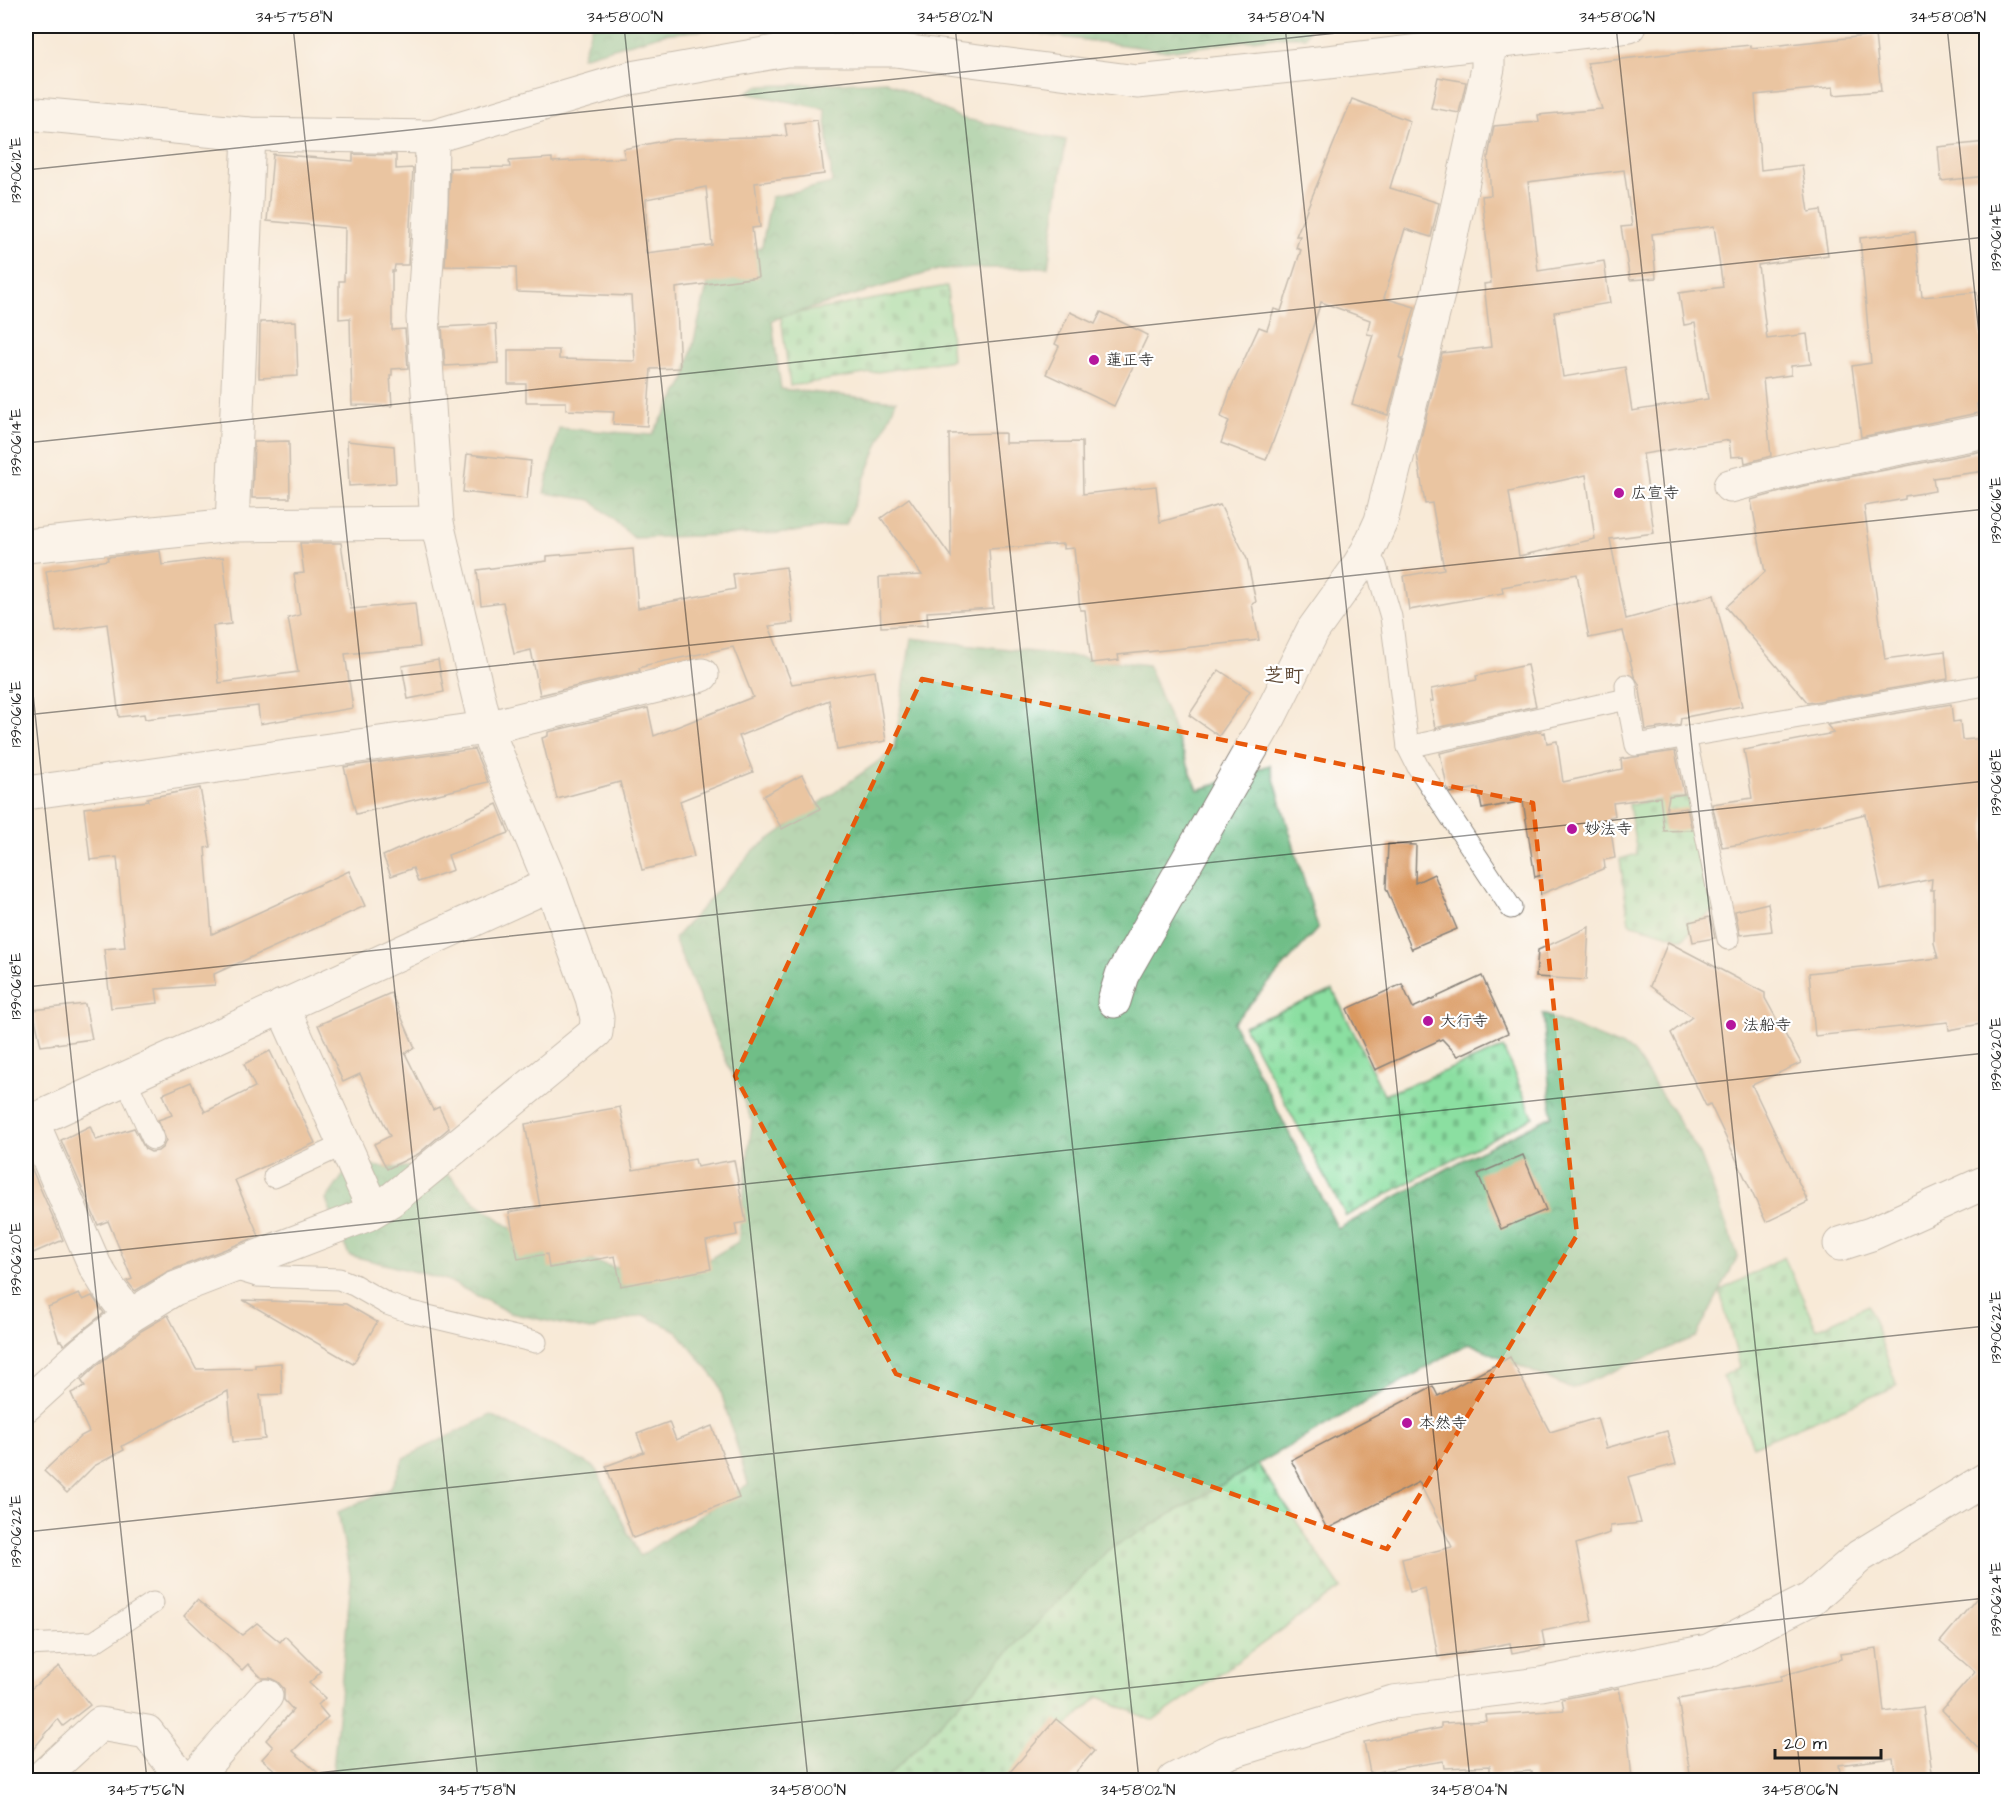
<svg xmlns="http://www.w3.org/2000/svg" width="2012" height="1806" font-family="'Architects Daughter','Klee One',sans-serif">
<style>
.forest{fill:url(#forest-crowns);stroke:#466d52;stroke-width:1.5}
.cemetery{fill:url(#cemetery-stones);stroke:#547e5e;stroke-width:1.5}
.building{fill:#da9961;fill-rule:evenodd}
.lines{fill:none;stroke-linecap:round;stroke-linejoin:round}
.service-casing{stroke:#8a837a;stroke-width:23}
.minor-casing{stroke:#8a837a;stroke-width:35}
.tertiary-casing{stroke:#8a837a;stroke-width:35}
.service{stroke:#fff;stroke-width:21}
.minor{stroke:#fff;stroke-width:33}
.tertiary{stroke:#fff;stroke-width:33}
.marked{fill:none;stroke:#e8590c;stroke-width:4.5;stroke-dasharray:12 8;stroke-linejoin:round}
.ticks{fill:none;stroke:#1c1c1c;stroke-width:1.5;stroke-opacity:0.45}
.poi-dot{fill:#b5179e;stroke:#fff;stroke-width:2}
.labels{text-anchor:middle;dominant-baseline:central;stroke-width:4.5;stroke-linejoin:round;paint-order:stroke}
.poi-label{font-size:16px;fill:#1c1c1c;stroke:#fff;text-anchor:start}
.quarter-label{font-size:20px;font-weight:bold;fill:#5e4834;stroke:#fff}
.neatline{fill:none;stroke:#1c1c1c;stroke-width:2}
.ticks-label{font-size:15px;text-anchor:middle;fill:#1c1c1c}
</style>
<defs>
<pattern id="forest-crowns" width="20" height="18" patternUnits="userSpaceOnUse" patternTransform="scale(1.5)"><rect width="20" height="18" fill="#70be87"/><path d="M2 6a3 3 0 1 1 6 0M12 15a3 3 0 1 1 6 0" fill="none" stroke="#5b9a6e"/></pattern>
<pattern id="cemetery-stones" width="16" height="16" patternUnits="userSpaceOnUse" patternTransform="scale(1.5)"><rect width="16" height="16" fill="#8bdfa1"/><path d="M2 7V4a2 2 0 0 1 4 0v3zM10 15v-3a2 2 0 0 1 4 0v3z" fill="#77bf8a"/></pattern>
</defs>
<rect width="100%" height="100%" fill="#fff"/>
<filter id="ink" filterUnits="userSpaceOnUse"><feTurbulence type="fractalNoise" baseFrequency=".0167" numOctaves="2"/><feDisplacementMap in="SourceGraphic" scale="12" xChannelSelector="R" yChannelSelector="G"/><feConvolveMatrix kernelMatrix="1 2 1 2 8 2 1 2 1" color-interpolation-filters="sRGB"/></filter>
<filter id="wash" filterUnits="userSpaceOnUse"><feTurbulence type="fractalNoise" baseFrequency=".008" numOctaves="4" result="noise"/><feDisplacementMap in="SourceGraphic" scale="24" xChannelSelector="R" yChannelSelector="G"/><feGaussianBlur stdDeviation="1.35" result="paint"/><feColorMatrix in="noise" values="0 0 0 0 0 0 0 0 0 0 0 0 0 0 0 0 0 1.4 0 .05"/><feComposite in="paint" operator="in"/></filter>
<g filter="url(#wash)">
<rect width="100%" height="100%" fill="#f8ead7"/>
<!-- forest -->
<g class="forest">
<polygon points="592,26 746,26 664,34 582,57"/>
<polygon points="979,26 1311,26 1305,37 1276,37 1167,51"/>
<polygon points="886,81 961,118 1066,140 1048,267 941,269 772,320 781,389 896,401 846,524 786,533 634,538 591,500 544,493 559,428 652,435 684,382 710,274 762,246 771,197 832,183 825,109 745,93 758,86"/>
<polygon points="911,638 1148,665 1198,790 1270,765 1318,928 1233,1023 1338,1229 1472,1155 1552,1116 1543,1014 1633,1051 1700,1154 1738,1256 1696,1337 1571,1389 1469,1343 1108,1550 885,1780 332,1780 351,1580 338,1512 390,1489 404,1458 491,1415 595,1467 640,1556 748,1484 718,1382 677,1331 644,1315 590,1330 510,1313 447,1280 349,1255 326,1200 351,1164 390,1168 439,1165 474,1201 533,1244 620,1269 686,1273 738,1242 752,1121 674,939 753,851 894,750"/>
</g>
<!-- cemetery -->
<g class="cemetery">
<polygon points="947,286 952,360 790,386 781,316"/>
<polygon points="1690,796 1713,910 1683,939 1629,923 1620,859 1637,854 1629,804"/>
<polygon points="1333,990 1384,1095 1503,1048 1533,1117 1346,1216 1244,1026"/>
<polygon points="1784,1257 1817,1329 1868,1305 1897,1386 1753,1446 1723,1376 1740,1367 1720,1291"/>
<polygon points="1258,1464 1341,1588 1153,1721 1099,1697 1006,1780 885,1780 1108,1550"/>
</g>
<g id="blocks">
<!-- building -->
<g class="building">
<path d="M1875,35L1881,91L1834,95L1833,87L1755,95L1761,170L1802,165L1809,212L1821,210L1828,255L1758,265L1767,339L1807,334L1811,364L1791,366V375L1763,379L1771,456L1745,463L1744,456L1731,457L1729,440L1643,454L1654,533L1610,539L1626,619L1714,595L1742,706L1681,718L1680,725L1646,730L1639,684L1634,676L1623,631L1589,638L1577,574L1502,587L1503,593L1409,610L1404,576L1444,569L1432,503L1425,504L1417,454L1442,353L1491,347L1484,284L1491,283L1482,196L1491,195L1488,157L1494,126L1539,122L1538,115L1602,109L1587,63L1720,48L1751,45V48ZM1624,170L1632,226L1621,227L1630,280L1656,278L1652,234L1714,226L1723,287L1679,293L1684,325L1695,323L1708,399L1632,411L1625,367L1563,377L1554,312L1610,303L1604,261L1538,271L1528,182ZM1586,475L1595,539L1519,556L1509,492Z"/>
<polygon points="1438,77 1466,82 1459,113 1431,108"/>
<polygon points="1352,99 1410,121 1390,188 1439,203 1431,237 1405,229 1384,298 1415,307 1400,358 1403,358 1388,415 1352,404 1373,335 1367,334 1370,320 1321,302 1288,402 1266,460 1221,443 1229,421 1221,417 1231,388 1259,327 1267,330 1274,309 1281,311 1301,250 1296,248 1300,236 1296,236"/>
<path d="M817,120L824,174L755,183L760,227L752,228L758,277L676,288L680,368L651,369L647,426L613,424L614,412L566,410V402H526V384H508V350H559V359L635,361L631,296L517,292L516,267L445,266L450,168L510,167L509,161L552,158V162L625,158L623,149L673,139L787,136L785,124ZM706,187L712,245L646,253V199Z"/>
<polygon points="1986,142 1986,176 1941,181 1938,147"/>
<polygon points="273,154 353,161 353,154 396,155 396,169 413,168 408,265 395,265 394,271 392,271 392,330 405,329 408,368 392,369 392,375 390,375 392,406 352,405 350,318 339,319 339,281 344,281 345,228 267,221"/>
<polygon points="1915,232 1922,297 1977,292 1983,351 1986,350 1986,402 1977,404 1978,413 1861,437 1852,366 1871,363 1860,238"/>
<polygon points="1070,312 1095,324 1101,312 1148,335 1114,406 1046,374 1059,346 1055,344"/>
<polygon points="296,321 298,376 259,378 260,322"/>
<polygon points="496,324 498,363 445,366 442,327"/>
<polygon points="1005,433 1005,443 1082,442 1083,494 1156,486 1160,522 1220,505 1247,559 1256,602 1252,604 1259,640 1118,655 1119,660 1091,663 1085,610 1080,610 1074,548 1063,549 1063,544 989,549 993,608 927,612 928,625 881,627 879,577 922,575 881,518 909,498 951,557 949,434"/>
<polygon points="289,441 290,498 252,498 254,442"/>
<polygon points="347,441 394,446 396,483 349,486"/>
<polygon points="1983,451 1985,471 1933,478 1935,491 1905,496 1905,499 1864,506 1885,659 1945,651 1948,679 1808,703 1726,607 1765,572 1751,500 1803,486"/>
<polygon points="467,454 531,461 527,499 463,492"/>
<polygon points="300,543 341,543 351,609 415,603 420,647 345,654 353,708 260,724 258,706 145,719 144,714 119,717 107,624 56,632 46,571 108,560 107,557 160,551 162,565 223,557 231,624 213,626 219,683 298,672 288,618 300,615 294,574 304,573"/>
<polygon points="633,549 638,608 735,589 733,574 786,567 793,623 769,626 792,684 875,671 886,741 837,750 829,700 739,736 753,772 680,801 694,857 642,870 620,782 557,799 542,738 548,736 548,732 648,708 654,736 753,697 733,647 646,665 646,666 639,668 640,671 540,695 531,650 514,654 503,602 481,605 477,570 547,561 547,556"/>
<polygon points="438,660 444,692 408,699 402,666"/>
<polygon points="1527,665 1536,706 1435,728 1430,701 1433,701 1431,689 1477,680 1476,676"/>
<polygon points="1219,670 1250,691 1219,736 1189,715"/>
<polygon points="1951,704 1953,722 1960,721 1962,740 1986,738 1985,872 1986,873 1986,1023 1949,1030 1948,1022 1815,1036 1809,973 1938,958 1934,943 1934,890 1931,890 1932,879 1881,890 1865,814 1749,843 1722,847 1712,804 1752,798 1744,750 1834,733 1827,725"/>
<polygon points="1541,731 1542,733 1545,732 1547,743 1557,741 1563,782 1622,769 1621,759 1675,751 1684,794 1669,796 1666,811 1687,808 1692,830 1664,831 1660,797 1613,803 1615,816 1609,817 1615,858 1604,860 1605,868 1541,894 1542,875 1535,877 1523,801 1482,809 1478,788 1450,793 1447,787 1440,753"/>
<polygon points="474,749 488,782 356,814 344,767"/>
<polygon points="802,775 820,809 782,829 763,796"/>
<polygon points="200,788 211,847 205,848 212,934 349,871 365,906 214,974 215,985 156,989 158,1003 111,1008 104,949 125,947 117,857 90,860 84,808 148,801 147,798"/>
<polygon points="497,804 509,833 448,855 453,870 418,882 413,868 391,876 383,856"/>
<polygon points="1388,844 1416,845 1415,883 1434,874 1457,929 1412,948 1412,950 1386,888"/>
<polygon points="1768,903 1772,931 1740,935 1735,911"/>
<polygon points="1710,917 1715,938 1693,942 1689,922"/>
<polygon points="1589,927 1586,980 1536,977 1538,950"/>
<polygon points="1668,942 1765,993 1765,998 1801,1063 1752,1085 1808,1202 1766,1222 1710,1104 1706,1106 1671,1033 1692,1017 1650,986"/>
<polygon points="1482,976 1508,1033 1458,1056 1442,1039 1375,1070 1347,1009 1402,984 1413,1008"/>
<polygon points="391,993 415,1048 405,1053 433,1110 439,1107 449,1128 418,1154 387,1169 374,1144 390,1136 360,1074 343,1082 318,1025"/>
<polygon points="85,1004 92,1039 41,1046 33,1010"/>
<polygon points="270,1051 315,1143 235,1180 259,1236 167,1272 135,1291 127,1281 132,1279 108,1221 98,1225 61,1140 90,1126 96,1140 134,1128 145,1149 151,1152 158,1151 163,1147 166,1140 158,1120 172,1115 163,1094 191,1082 205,1112 255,1087 244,1064"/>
<polygon points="620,1107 633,1170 695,1159 697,1167 734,1160 746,1222 735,1224 737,1235 706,1241 711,1269 621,1286 615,1256 549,1268 547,1254 518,1259 509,1212 540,1207 525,1124"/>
<polygon points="1523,1155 1546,1210 1501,1229 1478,1174"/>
<polygon points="26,1156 63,1240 26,1256"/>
<polygon points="79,1294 83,1300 92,1296 104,1313 64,1345 61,1341 59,1341 48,1307"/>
<polygon points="243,1300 346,1304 377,1322 353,1364"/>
<polygon points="168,1315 196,1369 255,1368 255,1365 281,1363 282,1394 260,1395 265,1439 233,1442 228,1391 122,1446 124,1450 94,1466 67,1493 44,1471 81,1436 89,1432 71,1393 85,1386 81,1380 97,1365 141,1331"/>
<polygon points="1510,1357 1550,1432 1597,1418 1606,1448 1667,1431 1676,1464 1628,1477 1641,1523 1610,1526 1610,1533 1576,1544 1592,1621 1542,1631 1545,1647 1512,1653 1510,1643 1438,1657 1425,1588 1410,1592 1402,1559 1452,1547 1419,1482 1327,1529 1291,1460 1433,1386 1438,1396"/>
<polygon points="669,1422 676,1440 712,1426 739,1498 633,1538 606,1466 644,1452 637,1434"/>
<polygon points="1986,1587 1986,1756 1942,1710 1975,1672 1940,1642"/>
<polygon points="197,1600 242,1635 257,1623 280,1642 285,1636 321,1672 309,1683 325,1698 318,1705 328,1717 293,1751 326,1780 286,1780 262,1759 273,1747 266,1740 293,1710 284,1700 284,1689 278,1682 270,1678 262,1678 248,1664 242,1670 184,1615"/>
<polygon points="1877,1649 1884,1712 1923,1707 1933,1780 1896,1780 1893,1758 1839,1765 1840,1773 1782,1780 1691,1780 1678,1699 1781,1681 1781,1676 1841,1659 1840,1654"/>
<polygon points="59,1666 90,1705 63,1726 58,1719 26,1758 26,1693"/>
<polygon points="1619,1688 1627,1727 1632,1780 1533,1780 1532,1771 1490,1774 1490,1766 1444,1768 1443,1761 1370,1773 1364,1742 1441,1728 1441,1723 1487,1721 1486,1715 1564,1710 1562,1699"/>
<polygon points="1056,1719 1094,1751 1069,1780 1003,1780"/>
</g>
</g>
</g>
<g filter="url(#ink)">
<use href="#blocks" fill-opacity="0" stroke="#8a837a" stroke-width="1.5"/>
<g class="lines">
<defs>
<g id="service">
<polyline points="1366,554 1376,566 1391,617 1408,747 1418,767 1511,908"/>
<polyline points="1626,685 1627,699 1636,745 1986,685"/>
<polyline points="1685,736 1728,939"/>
<polyline points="1408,747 1627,699"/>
<polyline points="125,1078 153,1139"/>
<polyline points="274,1177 345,1144"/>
<polyline points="230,1268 257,1276 339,1279 354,1285 387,1304 407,1311 536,1342"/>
<polyline points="26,1645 94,1642 153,1603"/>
</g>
<g id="minor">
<polyline points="1730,486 1799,468 1986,431"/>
<polyline points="232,525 249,134"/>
<polyline points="26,546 232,525 437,523"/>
<polyline points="26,793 486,728 702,675"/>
<polyline points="1114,1001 1122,975 1270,716 1313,630 1354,573 1368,550 1381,521 1439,290 1488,68 1488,42"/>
<polyline points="282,1006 374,1210"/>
<polyline points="32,1121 95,1266 110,1290 130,1316"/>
<polyline points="26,1124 551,884"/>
<polyline points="1840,1244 1871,1234 1986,1182"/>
<polyline points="26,1405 85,1351 130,1316 174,1289 366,1215 391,1200 596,1032 597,1018 592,998 551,884 486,728 437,523 423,318 431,202 432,137"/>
<polyline points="39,1780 100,1724 147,1732 184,1780"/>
<polyline points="192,1780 266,1696"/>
<polyline points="1174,1780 1226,1753 1393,1702 1541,1684 1708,1651 1811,1599 1860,1556 1986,1479"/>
</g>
<polyline id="tertiary" points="26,113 249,134 432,137 631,78 786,50 895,50 1137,82 1328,62 1629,26"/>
</defs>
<!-- service casing -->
<use href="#service" class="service-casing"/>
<!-- minor casing -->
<use href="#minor" class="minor-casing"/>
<!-- tertiary casing -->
<use href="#tertiary" class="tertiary-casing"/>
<!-- service -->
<use href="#service" class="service"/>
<!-- minor -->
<use href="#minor" class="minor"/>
<!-- tertiary -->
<use href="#tertiary" class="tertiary"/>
</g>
</g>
<!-- marked area -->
<path d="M0 0H2012V1806H0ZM922,679L1533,803L1577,1235L1387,1549L896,1374L735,1076Z" fill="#f8ead7" fill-opacity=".55" fill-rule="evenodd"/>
<path class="marked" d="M922,679L1533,803L1577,1235L1387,1549L896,1374L735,1076Z"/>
<!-- ticks -->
<path class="ticks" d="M293,26L478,1780M624,26L808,1780M955,26L1139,1780M1285,26L1470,1780M1616,26L1801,1780M1947,26L1986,401M26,170L1404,26M26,443L1986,237M26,627L147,1780M26,715L1986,509M26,987L1986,781M26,1260L1986,1053M26,1532L1986,1326M250,1780L1986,1598"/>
<!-- markers -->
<g class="poi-dot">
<circle cx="1094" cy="360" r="6"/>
<circle cx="1619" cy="493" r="6"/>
<circle cx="1572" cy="829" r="6"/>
<circle cx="1428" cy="1021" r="6"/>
<circle cx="1731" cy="1025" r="6"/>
<circle cx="1407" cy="1423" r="6"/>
</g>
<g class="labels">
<!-- poi labels -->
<g class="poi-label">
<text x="1106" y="360">蓮正寺</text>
<text x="1631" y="493">広宣寺</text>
<text x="1584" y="829">妙法寺</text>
<text x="1440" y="1021">大行寺</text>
<text x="1743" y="1025">法船寺</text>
<text x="1419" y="1423">本然寺</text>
</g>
<!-- quarter labels -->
<g class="quarter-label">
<text x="1284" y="676">芝町</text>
</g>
</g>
<!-- margin -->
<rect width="2012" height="1806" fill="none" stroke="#fff" stroke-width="66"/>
<!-- scale -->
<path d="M1775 1749v9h106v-9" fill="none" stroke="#1c1c1c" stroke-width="3"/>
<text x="1784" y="1749" font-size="18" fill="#1c1c1c" stroke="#ffffff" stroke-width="4.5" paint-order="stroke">20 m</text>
<rect x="33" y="33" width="1946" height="1740" class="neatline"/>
<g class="ticks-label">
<text x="294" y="22">34°57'58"N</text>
<text x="625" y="22">34°58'00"N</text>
<text x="955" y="22">34°58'02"N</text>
<text x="1286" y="22">34°58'04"N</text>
<text x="1617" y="22">34°58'06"N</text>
<text x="1948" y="22">34°58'08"N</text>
<text transform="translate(16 170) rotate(-90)" y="5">139°06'12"E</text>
<text transform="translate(1996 237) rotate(-90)" y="5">139°06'14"E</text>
<text transform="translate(16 442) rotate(-90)" y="5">139°06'14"E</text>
<text transform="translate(1996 510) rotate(-90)" y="5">139°06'16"E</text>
<text transform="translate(16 714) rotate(-90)" y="5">139°06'16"E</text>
<text transform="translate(1996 782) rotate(-90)" y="5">139°06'18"E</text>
<text transform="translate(16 986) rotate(-90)" y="5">139°06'18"E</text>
<text transform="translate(1996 1054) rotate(-90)" y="5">139°06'20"E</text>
<text transform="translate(16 1259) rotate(-90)" y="5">139°06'20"E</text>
<text transform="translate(1996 1327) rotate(-90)" y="5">139°06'22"E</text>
<text transform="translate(16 1531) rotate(-90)" y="5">139°06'22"E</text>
<text transform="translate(1996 1599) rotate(-90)" y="5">139°06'24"E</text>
<text x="146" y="1795">34°57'56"N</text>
<text x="477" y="1795">34°57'58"N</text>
<text x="808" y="1795">34°58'00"N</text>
<text x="1138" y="1795">34°58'02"N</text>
<text x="1469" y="1795">34°58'04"N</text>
<text x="1800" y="1795">34°58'06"N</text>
</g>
</svg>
